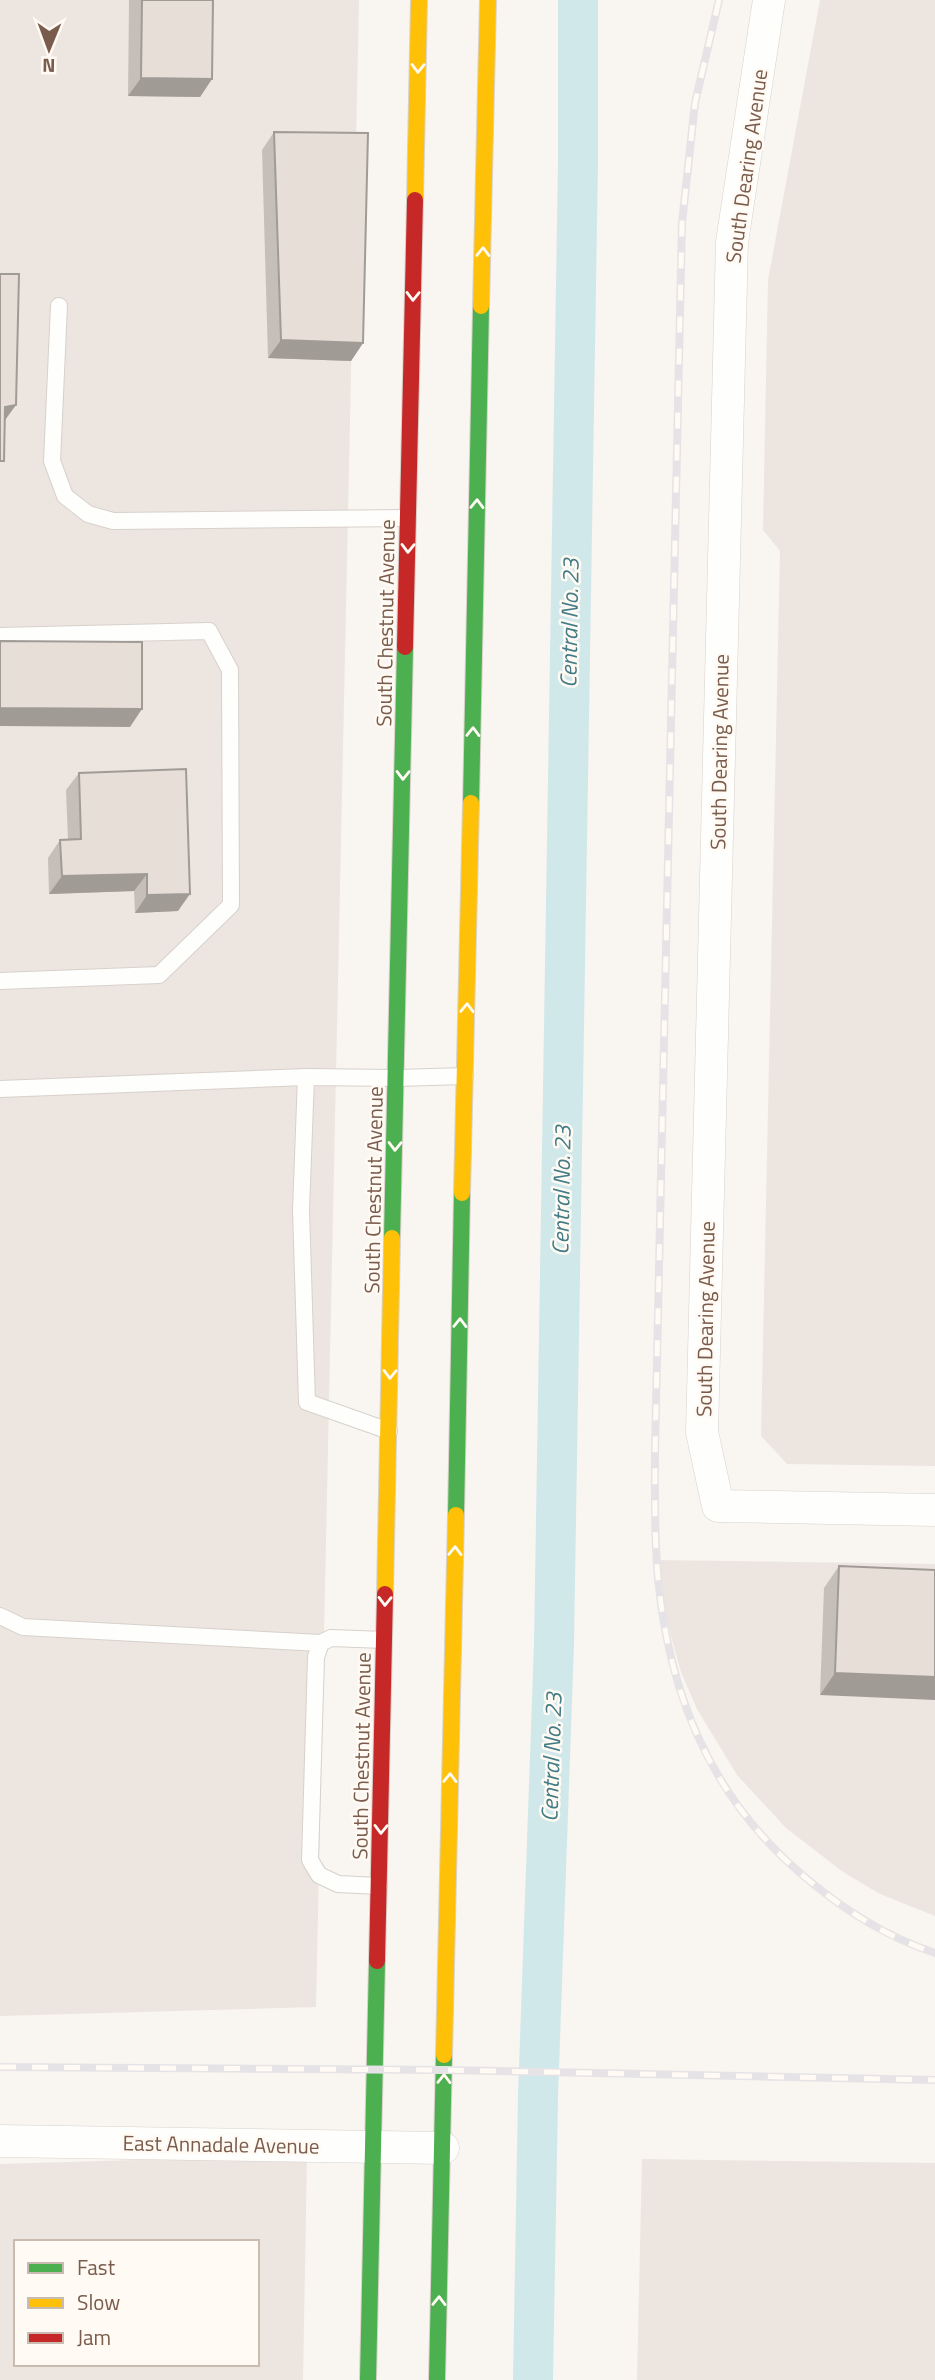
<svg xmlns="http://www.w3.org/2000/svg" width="935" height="2380" font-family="'Titillium Web',sans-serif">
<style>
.industrial{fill:#ede5e0;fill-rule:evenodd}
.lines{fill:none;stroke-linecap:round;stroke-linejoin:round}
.canal{stroke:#d0e8ea;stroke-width:40}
.lane-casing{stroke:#d7d1cb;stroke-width:18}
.street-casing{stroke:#d7d1cb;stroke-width:33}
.fast-casing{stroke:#d9d2cb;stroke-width:18}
.slow-casing{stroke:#d9d2cb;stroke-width:18}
.jam-casing{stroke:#d9d2cb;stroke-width:18}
.lane{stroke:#fefefd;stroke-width:16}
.street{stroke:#fefefd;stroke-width:32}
.fast{stroke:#4caf50;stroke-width:16}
.slow{stroke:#ffc107;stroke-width:16}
.jam{stroke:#c62828;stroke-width:16}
.rail-casing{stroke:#e6e3e7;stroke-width:8}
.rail{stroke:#fffaf3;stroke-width:5;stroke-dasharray:16;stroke-linecap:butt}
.wall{fill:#c6bfb9}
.shaded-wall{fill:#a19b96}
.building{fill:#e6ded7;stroke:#a19b96;stroke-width:2}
.oneway{stroke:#fffaf3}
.labels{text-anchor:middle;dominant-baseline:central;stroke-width:5;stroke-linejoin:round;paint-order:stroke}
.street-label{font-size:21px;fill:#7a5c4d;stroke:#fffaf3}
.water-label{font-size:23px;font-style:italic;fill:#437c86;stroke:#fffaf3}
</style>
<rect width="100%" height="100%" fill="#f9f5f0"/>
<!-- industrial -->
<g class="industrial">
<polygon points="0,0 359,0 316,2007 0,2016"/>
<polygon points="820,0 935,0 935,1466 787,1464 761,1436 780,551 763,530 768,280"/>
<polygon points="655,1560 935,1564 935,1916 880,1894 843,1872 786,1828 737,1775 697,1709 681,1672 660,1596"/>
<path d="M307,2155L303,2380H0V2164ZM16,2242H257V2364H16Z"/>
<polygon points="642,2159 935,2163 935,2380 637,2380"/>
</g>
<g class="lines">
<!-- canal -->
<polyline class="canal" points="533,2380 538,2096 554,1644 578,162 578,0"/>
<defs>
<g id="lane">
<polyline points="59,306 52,461 65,496 88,514 113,521 408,518"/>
<polyline points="0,636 209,631 230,670 231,905 159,975 0,981"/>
<polyline points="306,1077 301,1210 307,1402 389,1431"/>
<polyline points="0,1089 306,1077 397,1078 465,1076"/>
<polyline points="0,1616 23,1627 321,1643"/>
<polyline points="379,1886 338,1884 319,1875 310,1860 316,1657 321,1643 331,1638 384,1640"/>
</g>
<g id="street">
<polyline points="769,0 732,242 702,1432 718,1506 935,1510"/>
<polyline points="0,2141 443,2148"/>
</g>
<g id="fast">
<polyline points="471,803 481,306"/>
<polyline points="392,1238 405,647"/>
<polyline points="456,1515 462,1193"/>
<polyline points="368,2380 377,1961"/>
<polyline points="437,2380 444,2055"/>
</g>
<g id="slow">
<polyline points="415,200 419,0"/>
<polyline points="481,306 488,0"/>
<polyline points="462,1193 471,803"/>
<polyline points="385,1594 392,1238"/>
<polyline points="444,2055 456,1515"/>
</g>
<g id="jam">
<polyline points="405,647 415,200"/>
<polyline points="377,1961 385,1594"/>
</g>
</defs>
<!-- lane casing -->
<use href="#lane" class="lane-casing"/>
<!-- street casing -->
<use href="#street" class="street-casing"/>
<!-- fast casing -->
<use href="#fast" class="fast-casing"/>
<!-- slow casing -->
<use href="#slow" class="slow-casing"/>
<!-- jam casing -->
<use href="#jam" class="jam-casing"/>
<!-- lane -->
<use href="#lane" class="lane"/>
<!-- street -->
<use href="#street" class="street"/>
<!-- fast -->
<use href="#fast" class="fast"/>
<!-- slow -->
<use href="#slow" class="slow"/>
<!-- jam -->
<use href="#jam" class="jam"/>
<defs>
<g id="rail">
<path d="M719,0L695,103L682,223L655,1451C655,1493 654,1536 658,1578C669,1694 710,1795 799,1872C839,1907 884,1936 935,1953"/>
<polyline points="0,2067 444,2070 935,2080"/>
</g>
</defs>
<!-- rail casing -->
<use href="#rail" class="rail-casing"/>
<!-- rail -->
<use href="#rail" class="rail"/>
</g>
<!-- wall -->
<g class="wall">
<polygon points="129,0 213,0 212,79 200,97 128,96"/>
<polygon points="274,132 363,343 351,361 268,358 262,150"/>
<polygon points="79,773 178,911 135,913 134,891 49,894 48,858 60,840 68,840 66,790"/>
<polygon points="839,1566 935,1570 820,1695 824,1588"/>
</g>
<!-- shaded-wall -->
<g class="shaded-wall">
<polygon points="141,78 212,79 200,97 128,96"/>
<polygon points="281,340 363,343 351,361 268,358"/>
<polygon points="16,405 0,427 5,407"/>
<polygon points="0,708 142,709 130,727 0,726"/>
<polygon points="147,874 134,891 49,894 62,876"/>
<polygon points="190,894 178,911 135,913 147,895"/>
<polygon points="835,1673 935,1677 935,1700 820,1695"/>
</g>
<!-- building -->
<g class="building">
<polygon points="142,0 213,0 212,79 141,78"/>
<polygon points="274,132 368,133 363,343 281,340"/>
<polygon points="0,274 19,274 16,405 5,407 4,461 0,461"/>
<polygon points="0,641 142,642 142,709 0,708"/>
<polygon points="186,769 190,894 147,895 147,874 62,876 60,840 81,839 79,773"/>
<polygon points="839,1566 935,1570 935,1677 835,1673"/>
</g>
<!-- one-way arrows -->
<defs><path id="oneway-chevron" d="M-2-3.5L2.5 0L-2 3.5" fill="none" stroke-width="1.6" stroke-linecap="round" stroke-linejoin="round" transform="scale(1.75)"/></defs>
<g class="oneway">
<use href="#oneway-chevron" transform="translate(418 68) rotate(91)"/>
<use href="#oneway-chevron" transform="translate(483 252) rotate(-89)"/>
<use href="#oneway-chevron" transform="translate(413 296) rotate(91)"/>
<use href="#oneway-chevron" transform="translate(477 504) rotate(-89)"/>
<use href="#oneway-chevron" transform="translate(408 548) rotate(91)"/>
<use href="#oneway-chevron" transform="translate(473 732) rotate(-89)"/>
<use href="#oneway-chevron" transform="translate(403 775) rotate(91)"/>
<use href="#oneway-chevron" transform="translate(467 1008) rotate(-89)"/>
<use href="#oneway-chevron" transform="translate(395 1146) rotate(91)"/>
<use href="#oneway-chevron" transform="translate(460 1323) rotate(-89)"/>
<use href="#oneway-chevron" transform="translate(390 1374) rotate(91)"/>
<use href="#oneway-chevron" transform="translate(455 1551) rotate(-89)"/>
<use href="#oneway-chevron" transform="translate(385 1601) rotate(91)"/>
<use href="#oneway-chevron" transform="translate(450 1778) rotate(-89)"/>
<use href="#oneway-chevron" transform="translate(381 1829) rotate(91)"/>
<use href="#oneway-chevron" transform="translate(444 2079) rotate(-89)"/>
<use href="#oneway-chevron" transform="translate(439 2301) rotate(-89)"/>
</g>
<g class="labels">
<!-- street labels -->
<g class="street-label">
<text transform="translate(746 166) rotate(-82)">South Dearing Avenue</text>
<text transform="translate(385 623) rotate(-89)">South Chestnut Avenue</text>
<text transform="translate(719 752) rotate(-89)">South Dearing Avenue</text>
<text transform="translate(373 1190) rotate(-89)">South Chestnut Avenue</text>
<text transform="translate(705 1319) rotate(-89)">South Dearing Avenue</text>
<text transform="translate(361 1756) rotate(-89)">South Chestnut Avenue</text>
<text transform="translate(221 2144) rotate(1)">East Annadale Avenue</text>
</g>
<!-- water labels -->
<g class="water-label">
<text transform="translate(569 623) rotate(-89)">Central No. 23</text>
<text transform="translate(561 1190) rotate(-89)">Central No. 23</text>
<text transform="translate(551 1757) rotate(-88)">Central No. 23</text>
</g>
</g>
<!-- legend -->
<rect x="14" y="2240" width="245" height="126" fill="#fffaf3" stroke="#cabbb1" stroke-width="2"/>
<rect x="28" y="2263" width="35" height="10" fill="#4caf50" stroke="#cabbb1" stroke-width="2"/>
<text x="77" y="2275" font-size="21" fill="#7a5c4d">Fast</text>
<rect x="28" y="2298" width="35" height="10" fill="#ffc107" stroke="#cabbb1" stroke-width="2"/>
<text x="77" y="2310" font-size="21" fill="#7a5c4d">Slow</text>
<rect x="28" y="2333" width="35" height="10" fill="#c62828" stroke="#cabbb1" stroke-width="2"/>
<text x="77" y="2345" font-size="21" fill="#7a5c4d">Jam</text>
<!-- north arrow -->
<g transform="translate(49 49) rotate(181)" stroke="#fffaf3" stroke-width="5" paint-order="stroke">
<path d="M0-5L12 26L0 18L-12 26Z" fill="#7a5c4d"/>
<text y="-10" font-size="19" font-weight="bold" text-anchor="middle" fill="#7a5c4d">N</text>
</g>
</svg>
